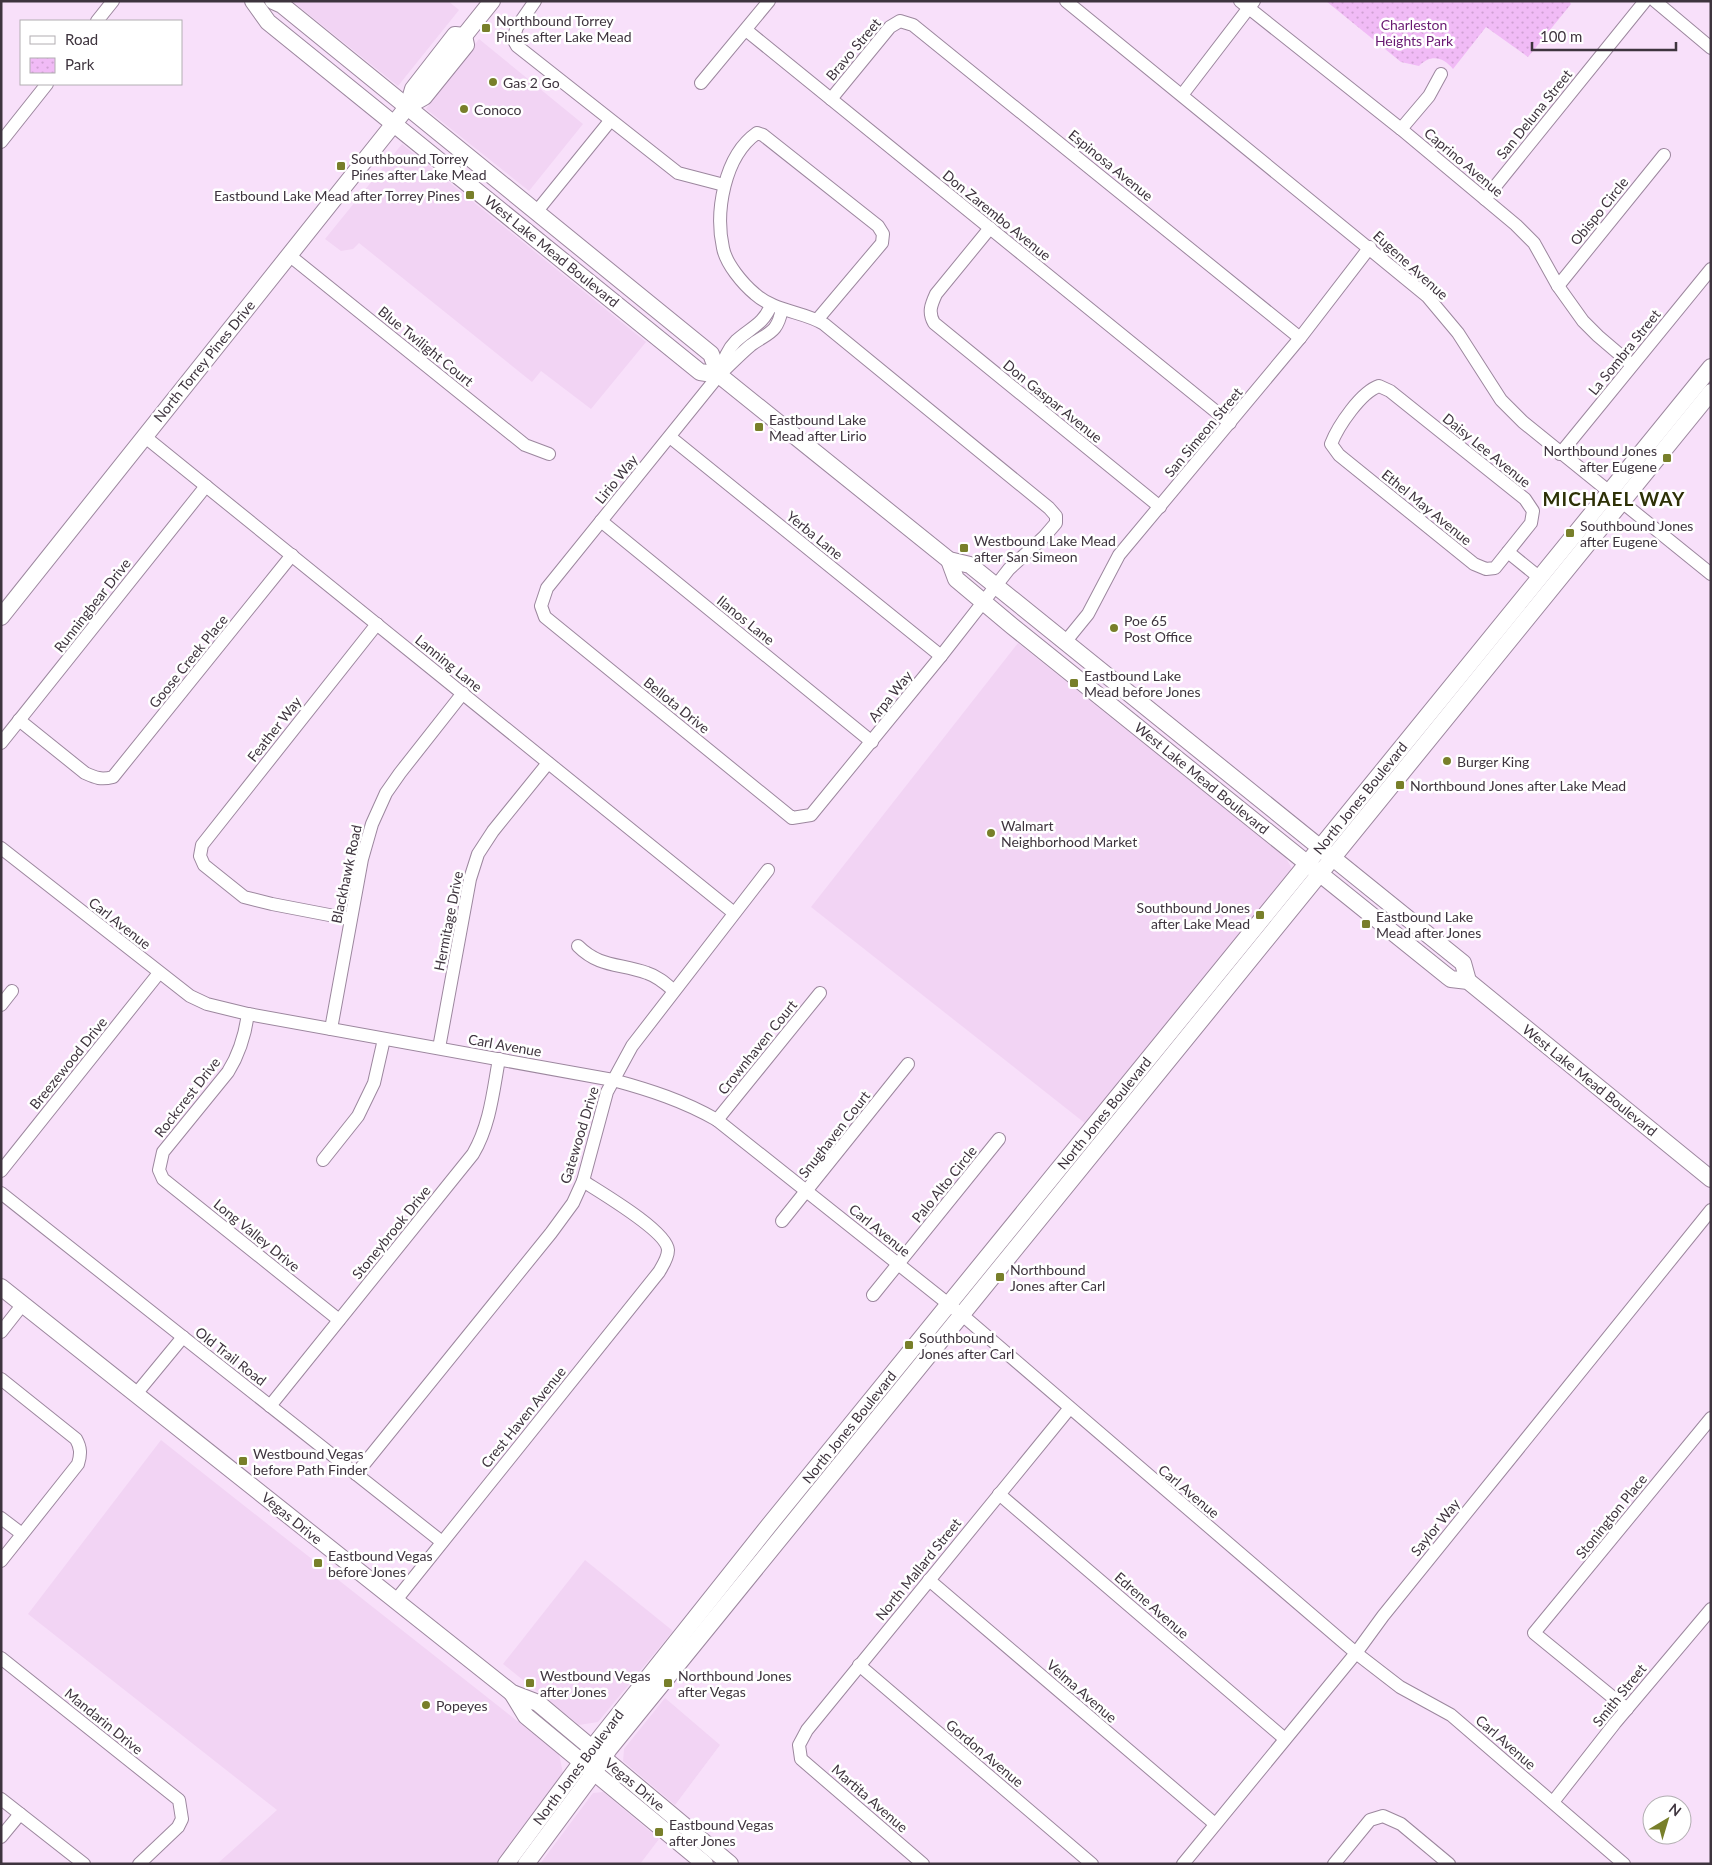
<svg xmlns="http://www.w3.org/2000/svg" width="1712" height="1865" font-family="Lato,sans-serif">
<style>
.built{fill:#f2d4f4}
.park{fill:url(#park-dots)}
.lines{fill:none;stroke-linecap:round;stroke-linejoin:round}
.minor-casing{stroke:#9c879e;stroke-width:14}
.major-casing{stroke:#9c879e;stroke-width:18}
.minor{stroke:#fff;stroke-width:12}
.major{stroke:#fff;stroke-width:16}
.poi-dot{fill:#787f2a;stroke:#fff;stroke-width:2}
.labels{text-anchor:middle;dominant-baseline:central;stroke-width:5;stroke-linejoin:round;paint-order:stroke}
.poi-label{font-size:14px;fill:#3e343e;stroke:#fff;text-anchor:start}
.park-label{font-size:14px;fill:#691972;stroke:#fff}
.street-label{font-size:14px;fill:#3e343e;stroke:#fff}
.district-label{font-size:19px;font-weight:bold;letter-spacing:1px;fill:#2d3006;stroke:#fff}
</style>
<defs>
<pattern id="park-dots" width="8" height="8" patternUnits="userSpaceOnUse" patternTransform="scale(1.25)"><rect width="8" height="8" fill="#f1bbf6"/><path d="M2 2h.1M6 6h.1" fill="none" stroke="#d0a1d4" stroke-width="1.8" stroke-linecap="round"/></pattern>
</defs>
<rect width="100%" height="100%" fill="#f8e0fa"/>
<!-- built -->
<g class="built">
<polygon points="292,1 448,1 459,10 398,86"/>
<polygon points="479,39 583,124 529,191 426,109"/>
<polygon points="402,144 646,342 591,409 541,371 532,382 359,243 353,249 341,251 325,239"/>
<polygon points="1018,643 1286,858 1291,867 1292,872 1086,1124 811,907"/>
<polygon points="161,1440 559,1754 563,1773 503,1864 217,1864 277,1810 28,1614"/>
<polygon points="585,1560 673,1631 598,1722 579,1725 503,1664"/>
<polygon points="665,1698 720,1745 675,1805 623,1761 624,1749"/>
<polygon points="603,1792 659,1839 640,1864 540,1864 593,1793"/>
</g>
<!-- park -->
<path class="park" d="M1326,1H1569L1571,4L1528,57L1486,27L1453,69C1443,57 1431,54 1419,66L1401,62Z"/>
<g class="lines">
<defs>
<g id="minor">
<polyline points="535,1 517,27 513,39 517,46 678,173 724,185"/>
<polyline points="1066,1 1427,296 1458,333 1501,400 1523,422 1711,574"/>
<polyline points="1240,1 1401,129 1516,225 1534,243 1558,286 1583,321 1598,336 1632,365"/>
<polyline points="1655,1 1711,48"/>
<polyline points="97,21 113,1"/>
<polyline points="746,30 1230,423"/>
<polyline points="701,83 769,1"/>
<polyline points="1182,95 1254,1"/>
<polyline points="831,99 890,27 900,21 913,25 1300,338"/>
<polyline points="1401,129 1429,96 1441,74"/>
<polyline points="1,142 47,84"/>
<polyline points="1485,199 1645,1"/>
<polyline points="537,211 610,121"/>
<path d="M990,228L936,294C931,305 928,312 934,323L1160,507"/>
<polyline points="289,255 525,445 549,454"/>
<polyline points="1558,286 1664,155"/>
<path d="M782,309C777,334 769,332 751,345C740,354 730,365 719,375L547,588L541,606L545,617L792,818L811,815L941,656L1009,569L1044,537L1056,523V516L1049,508L824,324C803,311 775,312 755,294C743,284 726,264 723,248C715,212 724,156 757,133L763,135L878,226L883,234L882,243L817,320"/>
<path d="M720,372C724,360 727,350 736,341C750,328 764,324 771,305"/>
<path d="M1379,386L1390,391L1525,499L1533,511L1531,523L1495,568L1486,569L1474,564L1339,455L1331,444C1338,426 1361,392 1379,386Z"/>
<polyline points="144,436 734,913"/>
<polyline points="670,437 941,656"/>
<polyline points="1560,454 1711,269"/>
<polyline points="601,521 872,742"/>
<polyline points="1508,552 1540,578"/>
<polyline points="1066,641 1088,614 1119,555 1300,338 1370,247"/>
<path d="M19,720L85,773C96,778 101,780 113,777L292,555"/>
<polyline points="1,743 206,486"/>
<path d="M1,848L190,996L207,1004L248,1014L613,1080C650,1090 684,1101 717,1120L961,1314L1356,1653L1400,1687L1451,1715L1624,1864"/>
<polyline points="350,919 272,904 244,897 204,865 200,856 202,845 377,624"/>
<path d="M578,946C600,968 620,963 647,973C657,976 665,983 673,990"/>
<polyline points="1,1005 12,991"/>
<path d="M248,1014C245,1035 240,1053 228,1072L163,1152L159,1170L163,1179L339,1320"/>
<polyline points="331,1029 362,859 372,824 386,793 400,773 463,693"/>
<polyline points="439,1048 470,879 478,854 493,831 548,763"/>
<polyline points="717,1120 820,993"/>
<polyline points="323,1160 358,1116 374,1083 384,1039"/>
<polyline points="1,1171 159,973"/>
<polyline points="1,1193 442,1542"/>
<polyline points="782,1221 908,1064"/>
<polyline points="873,1295 999,1139"/>
<polyline points="1,1332 23,1304"/>
<path d="M1,1379L76,1439C81,1448 81,1454 78,1464L1,1561"/>
<polyline points="136,1394 183,1337"/>
<path d="M270,1406L473,1154C490,1125 493,1092 499,1059"/>
<polyline points="356,1474 551,1233 573,1203 583,1181 607,1092 632,1046 768,870"/>
<polyline points="999,1494 1285,1739"/>
<polyline points="1,1518 22,1534"/>
<polyline points="929,1580 1215,1824"/>
<path d="M396,1600L659,1272C663,1265 668,1258 668,1250C667,1231 600,1192 583,1181"/>
<polyline points="1,1658 179,1800 182,1819 178,1827 139,1864"/>
<polyline points="859,1665 1092,1864"/>
<polyline points="1627,1709 1534,1633 1711,1418"/>
<polyline points="1,1799 84,1864"/>
<polyline points="1553,1802 1615,1723 1711,1609"/>
<polyline points="1,1837 20,1814"/>
<polyline points="923,1864 801,1759 799,1745 807,1730 1069,1409"/>
<polyline points="1183,1864 1356,1653 1383,1616 1711,1210"/>
<polyline points="1334,1864 1370,1820 1383,1816 1401,1824 1449,1864"/>
</g>
<g id="major">
<polyline points="253,1 268,22 700,372 719,375 949,560 970,565 1463,963 1468,981"/>
<polyline points="273,1 282,5 711,354 719,375"/>
<polyline points="464,36 492,1"/>
<polyline points="408,106 413,89 455,35 464,36"/>
<polyline points="949,560 956,579 1012,626 1447,976 1451,979 1468,981 1711,1179"/>
<polyline points="1,617 408,106 424,97 466,45 464,36"/>
<polyline points="1,1287 512,1693 538,1703 730,1864"/>
<polyline points="512,1693 526,1716 705,1864"/>
<polyline points="506,1864 592,1748 770,1524 1711,367"/>
<polyline points="526,1864 595,1771 609,1749 1711,392"/>
</g>
</defs>
<!-- minor casing -->
<use href="#minor" class="minor-casing"/>
<!-- major casing -->
<use href="#major" class="major-casing"/>
<!-- minor -->
<use href="#minor" class="minor"/>
<!-- major -->
<use href="#major" class="major"/>
</g>
<!-- markers -->
<g class="poi-dot">
<rect x="481" y="23" width="10" height="10" rx="2.5"/>
<circle cx="493" cy="82" r="5"/>
<circle cx="464" cy="109" r="5"/>
<rect x="336" y="161" width="10" height="10" rx="2.5"/>
<rect x="465" y="190" width="10" height="10" rx="2.5"/>
<rect x="754" y="422" width="10" height="10" rx="2.5"/>
<rect x="1662" y="453" width="10" height="10" rx="2.5"/>
<rect x="1565" y="528" width="10" height="10" rx="2.5"/>
<rect x="959" y="543" width="10" height="10" rx="2.5"/>
<circle cx="1114" cy="628" r="5"/>
<rect x="1069" y="678" width="10" height="10" rx="2.5"/>
<circle cx="1447" cy="761" r="5"/>
<rect x="1395" y="780" width="10" height="10" rx="2.5"/>
<circle cx="991" cy="833" r="5"/>
<rect x="1255" y="910" width="10" height="10" rx="2.5"/>
<rect x="1361" y="919" width="10" height="10" rx="2.5"/>
<rect x="995" y="1272" width="10" height="10" rx="2.5"/>
<rect x="904" y="1340" width="10" height="10" rx="2.5"/>
<rect x="238" y="1456" width="10" height="10" rx="2.5"/>
<rect x="313" y="1558" width="10" height="10" rx="2.5"/>
<rect x="525" y="1678" width="10" height="10" rx="2.5"/>
<rect x="663" y="1678" width="10" height="10" rx="2.5"/>
<circle cx="426" cy="1705" r="5"/>
<rect x="654" y="1827" width="10" height="10" rx="2.5"/>
</g>
<g class="labels">
<!-- poi labels -->
<g class="poi-label">
<text x="496" y="20">Northbound Torrey<tspan x="496" dy="16">Pines after Lake Mead</tspan></text>
<text x="503" y="82">Gas 2 Go</text>
<text x="474" y="109">Conoco</text>
<text x="351" y="158">Southbound Torrey<tspan x="351" dy="16">Pines after Lake Mead</tspan></text>
<text x="460" y="195" text-anchor="end">Eastbound Lake Mead after Torrey Pines</text>
<text x="769" y="419">Eastbound Lake<tspan x="769" dy="16">Mead after Lirio</tspan></text>
<text x="1657" y="450" text-anchor="end">Northbound Jones<tspan x="1657" dy="16">after Eugene</tspan></text>
<text x="1580" y="525">Southbound Jones<tspan x="1580" dy="16">after Eugene</tspan></text>
<text x="974" y="540">Westbound Lake Mead<tspan x="974" dy="16">after San Simeon</tspan></text>
<text x="1124" y="620">Poe 65<tspan x="1124" dy="16">Post Office</tspan></text>
<text x="1084" y="675">Eastbound Lake<tspan x="1084" dy="16">Mead before Jones</tspan></text>
<text x="1457" y="761">Burger King</text>
<text x="1410" y="785">Northbound Jones after Lake Mead</text>
<text x="1001" y="825">Walmart<tspan x="1001" dy="16">Neighborhood Market</tspan></text>
<text x="1250" y="907" text-anchor="end">Southbound Jones<tspan x="1250" dy="16">after Lake Mead</tspan></text>
<text x="1376" y="916">Eastbound Lake<tspan x="1376" dy="16">Mead after Jones</tspan></text>
<text x="1010" y="1269">Northbound<tspan x="1010" dy="16">Jones after Carl</tspan></text>
<text x="919" y="1337">Southbound<tspan x="919" dy="16">Jones after Carl</tspan></text>
<text x="253" y="1453">Westbound Vegas<tspan x="253" dy="16">before Path Finder</tspan></text>
<text x="328" y="1555">Eastbound Vegas<tspan x="328" dy="16">before Jones</tspan></text>
<text x="540" y="1675">Westbound Vegas<tspan x="540" dy="16">after Jones</tspan></text>
<text x="678" y="1675">Northbound Jones<tspan x="678" dy="16">after Vegas</tspan></text>
<text x="436" y="1705">Popeyes</text>
<text x="669" y="1824">Eastbound Vegas<tspan x="669" dy="16">after Jones</tspan></text>
</g>
<!-- park labels -->
<g class="park-label">
<text x="1414" y="24">Charleston<tspan x="1414" dy="16">Heights Park</tspan></text>
</g>
<!-- street labels -->
<g class="street-label">
<text transform="translate(853 49) rotate(-50)">Bravo Street</text>
<text transform="translate(1534 114) rotate(-51)">San Deluna Street</text>
<text transform="translate(1464 162) rotate(40)">Caprino Avenue</text>
<text transform="translate(1111 165) rotate(39)">Espinosa Avenue</text>
<text transform="translate(1599 211) rotate(-51)">Obispo Circle</text>
<text transform="translate(997 215) rotate(39)">Don Zarembo Avenue</text>
<text transform="translate(552 251) rotate(39)">West Lake Mead Boulevard</text>
<text transform="translate(1411 265) rotate(42)">Eugene Avenue</text>
<text transform="translate(426 346) rotate(39)">Blue Twilight Court</text>
<text transform="translate(1624 352) rotate(-51)">La Sombra Street</text>
<text transform="translate(204 361) rotate(-51)">North Torrey Pines Drive</text>
<text transform="translate(1053 401) rotate(39)">Don Gaspar Avenue</text>
<text transform="translate(1203 432) rotate(-50)">San Simeon Street</text>
<text transform="translate(1487 450) rotate(39)">Daisy Lee Avenue</text>
<text transform="translate(616 479) rotate(-51)">Lirio Way</text>
<text transform="translate(1427 507) rotate(39)">Ethel May Avenue</text>
<text transform="translate(815 535) rotate(39)">Yerba Lane</text>
<text transform="translate(92 605) rotate(-52)">Runningbear Drive</text>
<text transform="translate(746 620) rotate(39)">Ilanos Lane</text>
<text transform="translate(188 661) rotate(-51)">Goose Creek Place</text>
<text transform="translate(449 663) rotate(39)">Lanning Lane</text>
<text transform="translate(890 696) rotate(-51)">Arpa Way</text>
<text transform="translate(677 705) rotate(39)">Bellota Drive</text>
<text transform="translate(274 729) rotate(-52)">Feather Way</text>
<text transform="translate(1202 778) rotate(39)">West Lake Mead Boulevard</text>
<text transform="translate(1360 798) rotate(-51)">North Jones Boulevard</text>
<text transform="translate(346 874) rotate(-78)">Blackhawk Road</text>
<text transform="translate(448 921) rotate(-79)">Hermitage Drive</text>
<text transform="translate(120 923) rotate(38)">Carl Avenue</text>
<text transform="translate(505 1045) rotate(10)">Carl Avenue</text>
<text transform="translate(757 1047) rotate(-51)">Crownhaven Court</text>
<text transform="translate(68 1063) rotate(-51)">Breezewood Drive</text>
<text transform="translate(1590 1080) rotate(39)">West Lake Mead Boulevard</text>
<text transform="translate(187 1097) rotate(-52)">Rockcrest Drive</text>
<text transform="translate(1104 1113) rotate(-51)">North Jones Boulevard</text>
<text transform="translate(834 1134) rotate(-52)">Snughaven Court</text>
<text transform="translate(579 1135) rotate(-73)">Gatewood Drive</text>
<text transform="translate(944 1184) rotate(-51)">Palo Alto Circle</text>
<text transform="translate(880 1230) rotate(39)">Carl Avenue</text>
<text transform="translate(391 1232) rotate(-51)">Stoneybrook Drive</text>
<text transform="translate(257 1235) rotate(39)">Long Valley Drive</text>
<text transform="translate(231 1356) rotate(38)">Old Trail Road</text>
<text transform="translate(523 1417) rotate(-51)">Crest Haven Avenue</text>
<text transform="translate(849 1427) rotate(-51)">North Jones Boulevard</text>
<text transform="translate(1189 1491) rotate(40)">Carl Avenue</text>
<text transform="translate(1611 1516) rotate(-51)">Stonington Place</text>
<text transform="translate(292 1518) rotate(39)">Vegas Drive</text>
<text transform="translate(1435 1527) rotate(-51)">Saylor Way</text>
<text transform="translate(918 1569) rotate(-51)">North Mallard Street</text>
<text transform="translate(1152 1605) rotate(41)">Edrene Avenue</text>
<text transform="translate(1082 1691) rotate(41)">Velma Avenue</text>
<text transform="translate(1619 1695) rotate(-51)">Smith Street</text>
<text transform="translate(104 1721) rotate(39)">Mandarin Drive</text>
<text transform="translate(1506 1742) rotate(41)">Carl Avenue</text>
<text transform="translate(985 1753) rotate(40)">Gordon Avenue</text>
<text transform="translate(578 1767) rotate(-53)">North Jones Boulevard</text>
<text transform="translate(635 1784) rotate(40)">Vegas Drive</text>
<text transform="translate(870 1798) rotate(41)">Martita Avenue</text>
</g>
<!-- district labels -->
<g class="district-label">
<text x="1614" y="498">MICHAEL WAY</text>
</g>
</g>
<!-- border -->
<rect width="1712" height="1865" fill="none" stroke="#3e343e" stroke-width="5"/>
<!-- legend -->
<rect x="20" y="20" width="162" height="65" fill="#ffffff" stroke="#b2aeb2"/>
<rect x="30" y="36" width="25" height="8" fill="#ffffff" stroke="#b2aeb2"/>
<text x="65" y="45" font-size="15" fill="#3e343e">Road</text>
<rect x="30" y="58" width="25" height="15" fill="url(#park-dots)" stroke="#b2aeb2"/>
<text x="65" y="70" font-size="15" fill="#3e343e">Park</text>
<!-- north arrow -->
<g transform="translate(1667 1820) rotate(38)"><circle r="24" fill="#ffffff" stroke="#b2aeb2"/>
<path d="M0-4L9 19L0 12L-9 19Z" fill="#787f2a"/>
<text y="-8" font-size="14" font-weight="bold" text-anchor="middle" fill="#3e343e">N</text>
</g>
<!-- scale -->
<path d="M1532 42v8h144v-8" fill="none" stroke="#3e343e" stroke-width="2.5"/>
<text x="1540" y="42" font-size="15" fill="#3e343e" stroke="#ffffff" stroke-width="4" paint-order="stroke">100 m</text>
</svg>
